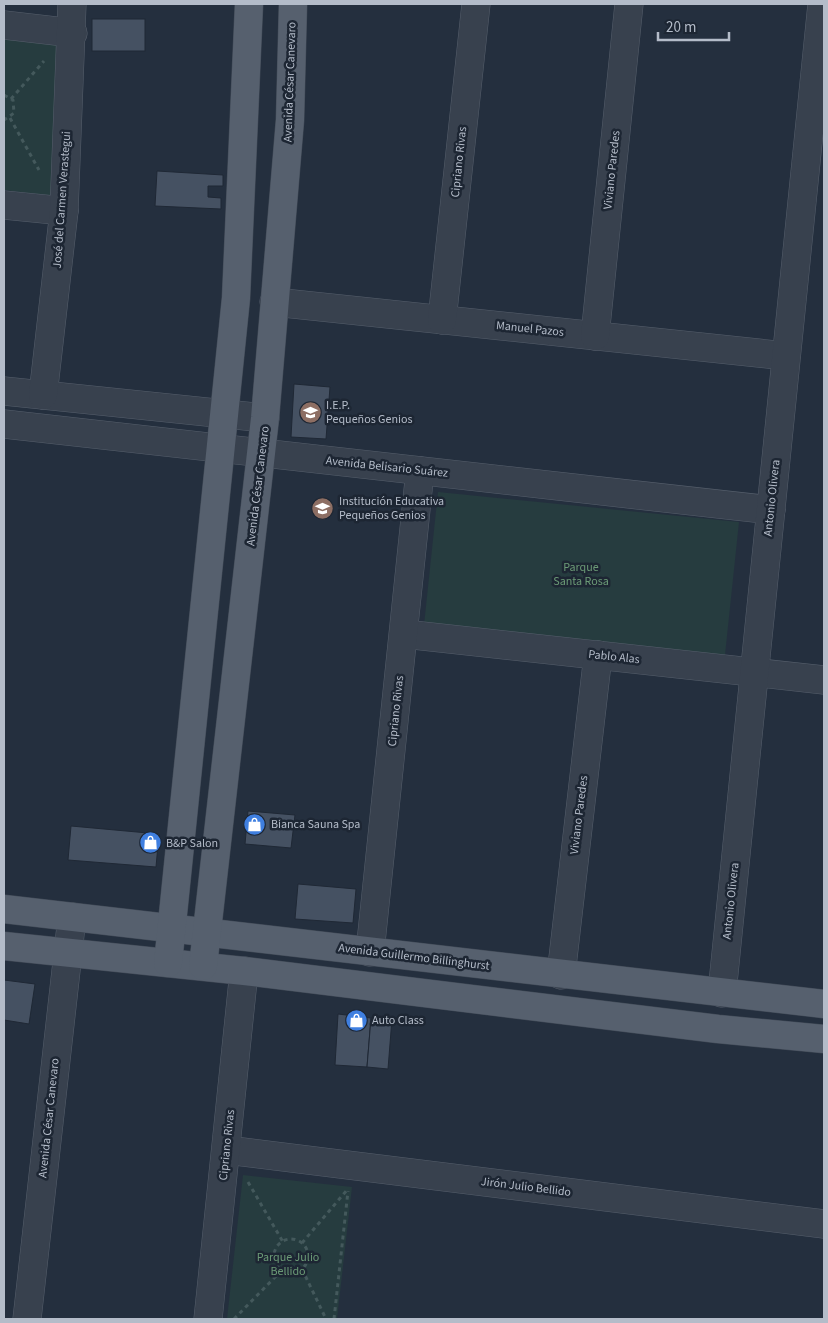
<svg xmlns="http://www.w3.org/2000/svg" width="828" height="1323" font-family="'Source Sans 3',sans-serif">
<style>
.green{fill:#263c3f}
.building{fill:#455162;stroke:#1f2835}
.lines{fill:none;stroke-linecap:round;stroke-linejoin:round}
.minor-casing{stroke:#565f6c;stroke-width:29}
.major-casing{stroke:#414a57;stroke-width:29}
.path{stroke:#44595c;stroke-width:3;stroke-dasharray:4 4;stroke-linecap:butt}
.minor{stroke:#38414e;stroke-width:28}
.major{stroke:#56606e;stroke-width:28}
.labels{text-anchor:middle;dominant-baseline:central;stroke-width:5;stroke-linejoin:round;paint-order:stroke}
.street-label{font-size:12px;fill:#b4bcc9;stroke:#1d2633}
.poi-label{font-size:12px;fill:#b4bcc9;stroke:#1d2633;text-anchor:start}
.park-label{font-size:12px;fill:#6b9a76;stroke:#1d2633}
</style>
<rect width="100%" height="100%" fill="#242f3e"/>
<!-- green -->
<g class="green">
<polygon points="4,38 59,45 53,196 4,190"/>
<polygon points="438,492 739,522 725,655 424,625"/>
<polygon points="243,1175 352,1187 337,1319 227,1319"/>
</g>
<!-- building -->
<g class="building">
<rect x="92" y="19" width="53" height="32"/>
<polygon points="157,171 223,175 223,186 208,186 208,197 221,198 221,209 155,206"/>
<polygon points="294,384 330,387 326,439 291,437"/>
<polygon points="248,811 295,815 291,848 245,844"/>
<polygon points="71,826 159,834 156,867 68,860"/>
<polygon points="298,884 356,889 353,923 295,919"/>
<polygon points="4,980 35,984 29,1024 4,1020"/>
<polygon points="338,1014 371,1018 367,1067 335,1065"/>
<polygon points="371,1018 392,1019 388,1069 367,1067"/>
</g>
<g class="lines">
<defs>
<g id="minor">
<polyline points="4,25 73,33"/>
<polyline points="4,205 64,211"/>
<polyline points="274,302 786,356"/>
<polyline points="442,320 476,4"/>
<polyline points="595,336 629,4"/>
<polyline points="4,391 265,418"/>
<polyline points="43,395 64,211 72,4"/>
<polyline points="4,424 771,510"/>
<polyline points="404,634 824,680"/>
<polyline points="370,952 420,471"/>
<polyline points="561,975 598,655"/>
<polyline points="722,993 822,4"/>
<polyline points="227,1150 824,1224"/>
<polyline points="27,1319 72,917"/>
<polyline points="208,1319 244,971"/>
</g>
<g id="major">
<polyline points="4,909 824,1004"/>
<polyline points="4,946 244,971 718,1029 824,1039"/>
<polyline points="168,963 236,298 249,4"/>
<polyline points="203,966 265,418 290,120 293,4"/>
</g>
</defs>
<!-- minor casing -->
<use href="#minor" class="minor-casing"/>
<!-- major casing -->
<use href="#major" class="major-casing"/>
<!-- path -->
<g class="path">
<polyline points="4,95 13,100 14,113 4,120"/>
<polyline points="11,99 44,61"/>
<polyline points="10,118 39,170"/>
<polyline points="248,1182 283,1242"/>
<circle cx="291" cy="1256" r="17"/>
<polyline points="302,1243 347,1190"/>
<polyline points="302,1269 326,1319"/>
<polyline points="234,1319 282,1270"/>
<polyline points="334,1319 348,1191"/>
</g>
<!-- minor -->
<use href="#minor" class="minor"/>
<!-- major -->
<use href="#major" class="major"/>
</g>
<!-- icons -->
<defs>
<symbol id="school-disc" viewBox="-11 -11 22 22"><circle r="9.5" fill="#8d6e63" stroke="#1d2633"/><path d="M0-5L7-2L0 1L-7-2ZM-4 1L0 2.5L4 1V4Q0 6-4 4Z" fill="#fff"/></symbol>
<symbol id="shop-disc" viewBox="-11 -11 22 22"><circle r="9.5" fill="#3f7fe0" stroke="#1d2633"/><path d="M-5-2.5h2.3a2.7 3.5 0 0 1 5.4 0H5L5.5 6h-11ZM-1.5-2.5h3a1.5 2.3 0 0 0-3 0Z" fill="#fff"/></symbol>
</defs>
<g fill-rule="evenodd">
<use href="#school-disc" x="298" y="400" width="25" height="25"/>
<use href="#school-disc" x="310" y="496" width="25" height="25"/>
<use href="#shop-disc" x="242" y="812" width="25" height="25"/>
<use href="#shop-disc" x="138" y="830" width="25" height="25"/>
<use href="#shop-disc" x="344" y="1008" width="25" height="25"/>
</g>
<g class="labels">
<!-- street labels -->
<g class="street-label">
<text transform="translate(290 82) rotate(-88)">Avenida César Canevaro</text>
<text transform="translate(459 162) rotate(-84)">Cipriano Rivas</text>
<text transform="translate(612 170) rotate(-84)">Viviano Paredes</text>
<text transform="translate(62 200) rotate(-86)">José del Carmen Verastegui</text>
<text transform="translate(530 329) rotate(6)">Manuel Pazos</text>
<text transform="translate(387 467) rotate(6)">Avenida Belisario Suárez</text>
<text transform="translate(258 486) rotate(-83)">Avenida César Canevaro</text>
<text transform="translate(772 498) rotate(-84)">Antonio Olivera</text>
<text transform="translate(614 657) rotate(6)">Pablo Alas</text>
<text transform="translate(396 711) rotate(-84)">Cipriano Rivas</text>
<text transform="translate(579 815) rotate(-83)">Viviano Paredes</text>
<text transform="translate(731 901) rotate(-84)">Antonio Olivera</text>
<text transform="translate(414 957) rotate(7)">Avenida Guillermo Billinghurst</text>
<text transform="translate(49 1118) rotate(-84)">Avenida César Canevaro</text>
<text transform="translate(227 1145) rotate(-84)">Cipriano Rivas</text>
<text transform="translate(526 1187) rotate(7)">Jirón Julio Bellido</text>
</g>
<!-- poi labels -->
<g class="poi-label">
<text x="326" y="405">I.E.P.<tspan x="326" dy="14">Pequeños Genios</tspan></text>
<text x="339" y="501">Institución Educativa<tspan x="339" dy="14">Pequeños Genios</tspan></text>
<text x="271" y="824">Bianca Sauna Spa</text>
<text x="166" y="843">B&amp;P Salon</text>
<text x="372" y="1020">Auto Class</text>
</g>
<!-- park labels -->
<g class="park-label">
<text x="581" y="567">Parque<tspan x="581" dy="14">Santa Rosa</tspan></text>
<text x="288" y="1257">Parque Julio<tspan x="288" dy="14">Bellido</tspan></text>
</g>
</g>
<!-- border -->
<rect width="828" height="1323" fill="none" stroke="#b4bcc9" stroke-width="10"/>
<!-- scale -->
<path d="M658 32v8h71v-8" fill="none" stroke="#b4bcc9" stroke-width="2.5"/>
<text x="666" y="32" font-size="15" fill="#b4bcc9" stroke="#1d2633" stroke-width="4" paint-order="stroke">20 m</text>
</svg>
